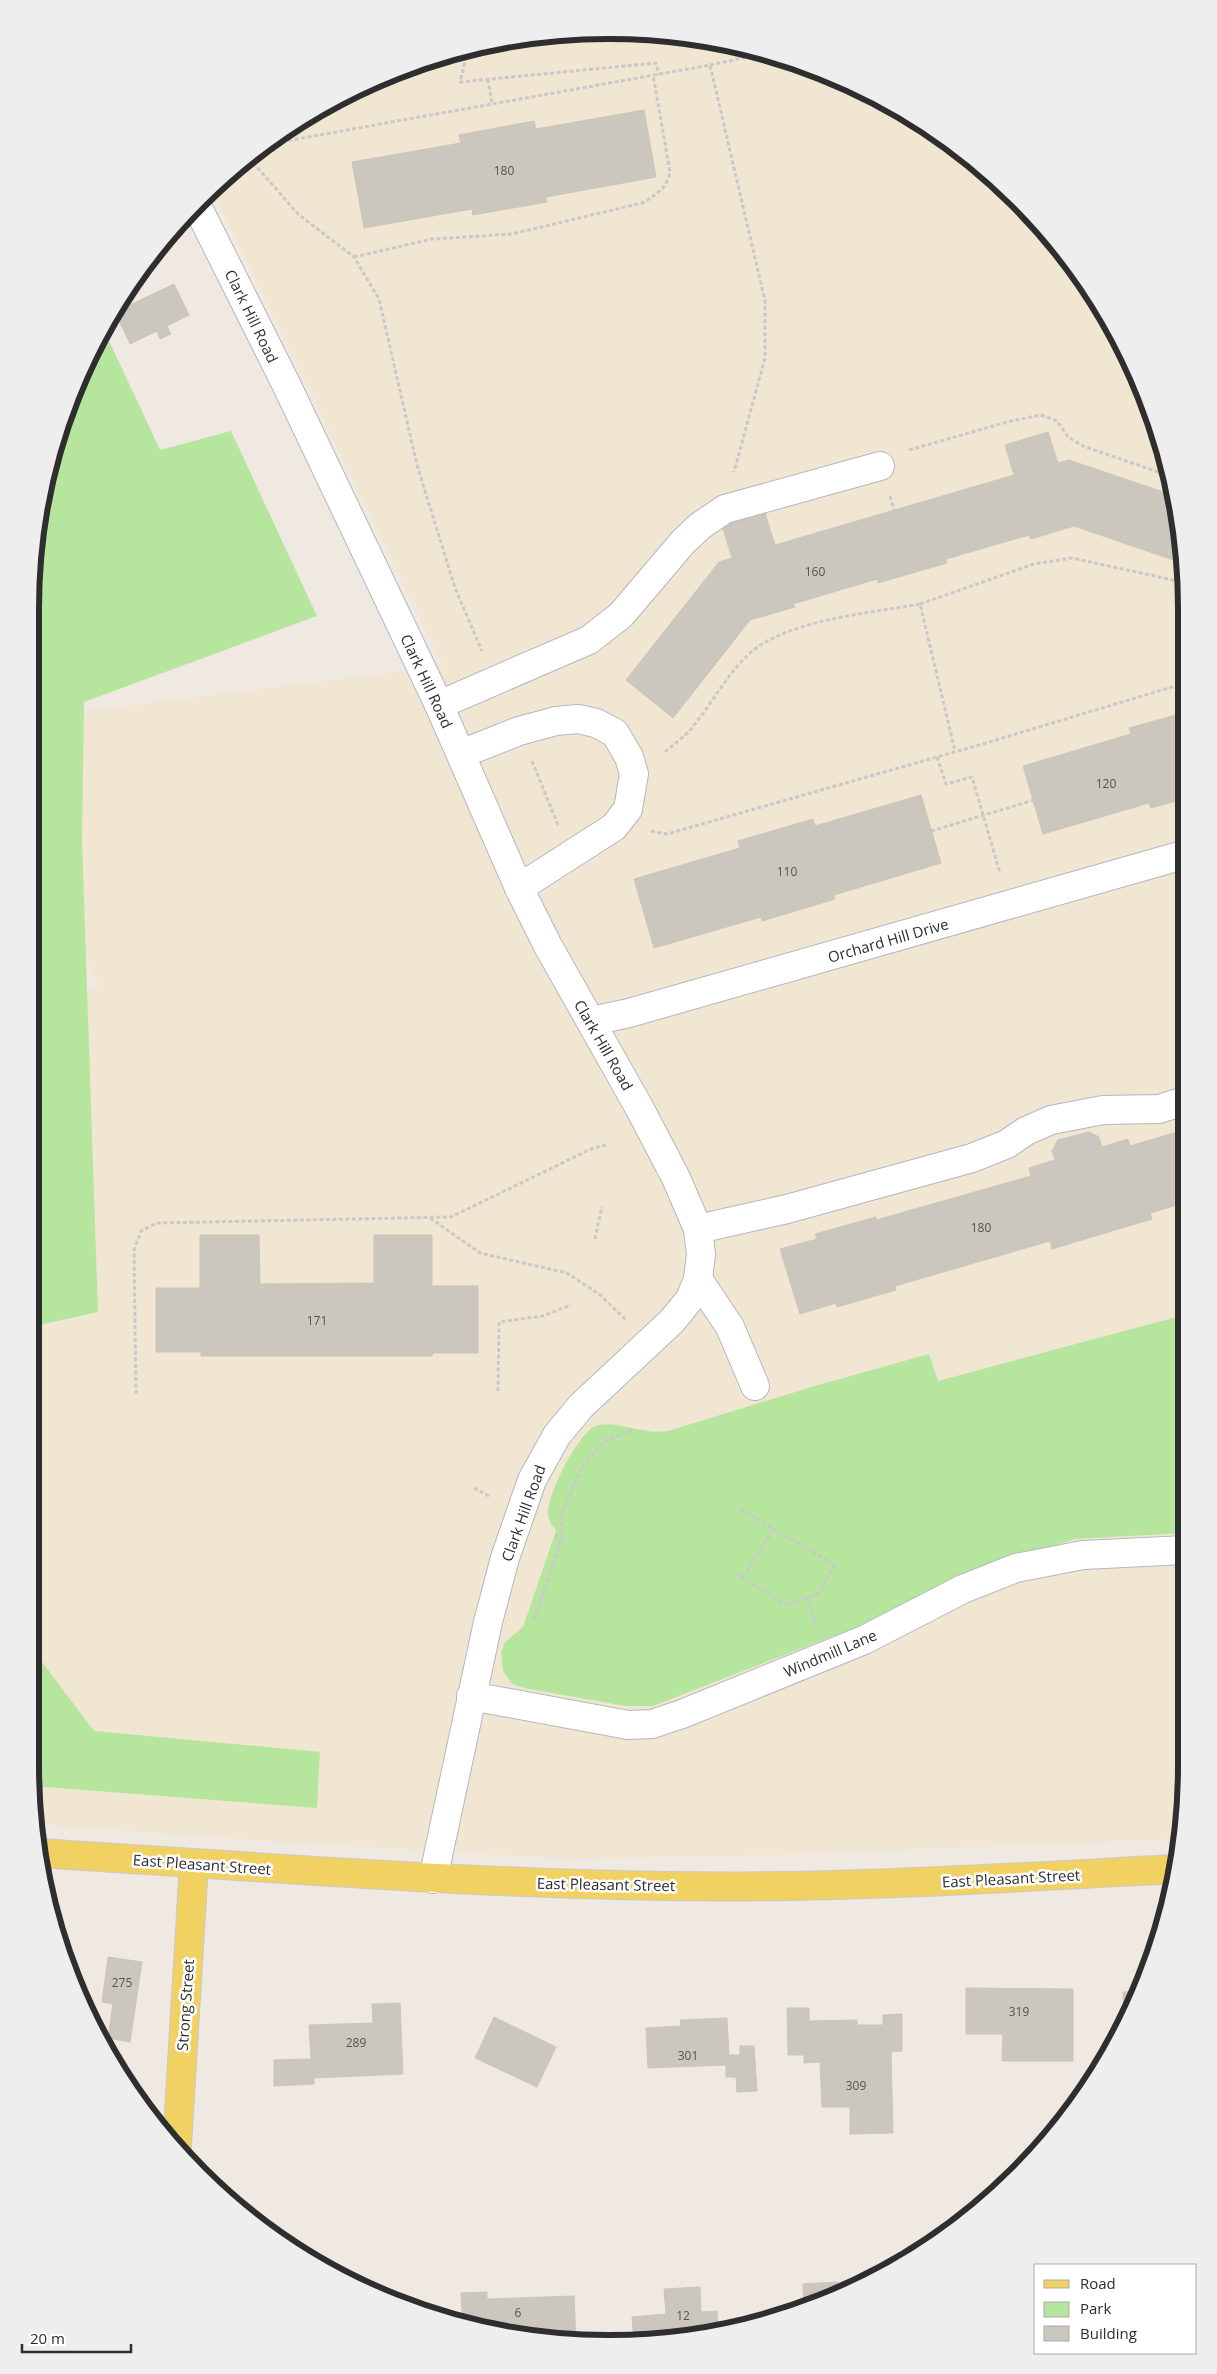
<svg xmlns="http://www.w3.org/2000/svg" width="1217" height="2374" font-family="'Open Sans',sans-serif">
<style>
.education{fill:#f0e6d1}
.green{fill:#b6e59e}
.building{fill:#cbc7bf;stroke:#cbc5ba}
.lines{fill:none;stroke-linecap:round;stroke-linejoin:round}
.minor-casing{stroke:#b4b7c1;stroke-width:30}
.major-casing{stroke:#c9c9c9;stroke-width:30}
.path{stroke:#c9c9c9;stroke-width:3;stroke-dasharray:4 2.5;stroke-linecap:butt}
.minor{stroke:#fff;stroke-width:28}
.major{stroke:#f2d163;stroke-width:28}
.labels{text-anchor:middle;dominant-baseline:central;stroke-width:5;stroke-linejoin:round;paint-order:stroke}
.number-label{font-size:12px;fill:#555452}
.street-label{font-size:15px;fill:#2e2e2e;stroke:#fff}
.rim{fill:none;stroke:#2e2e2e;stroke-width:6}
</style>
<rect width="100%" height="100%" fill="#efe9e1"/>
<!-- education -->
<polygon class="education" points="647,31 759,50 865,90 990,173 1068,257 1143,387 1182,533 1186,1803 1180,1839 715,1857 549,1858 262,1841 36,1824 30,1765 31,993 100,989 31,842 31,718 443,666 212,190 227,173 320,107 423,61 533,35"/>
<!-- green -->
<g class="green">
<polygon points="104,330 160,450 231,431 317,616 84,702 82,841 98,1312 30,1327 31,571 50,458 90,352"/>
<path d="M1184,1315L1185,1533L1075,1539L962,1575L872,1621L653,1706H625L524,1688L512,1684L503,1671L501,1652L505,1642L523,1627L556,1531C553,1526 548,1520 548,1514C547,1495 579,1430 598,1425C618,1421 644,1435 668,1431L815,1386L929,1354L938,1381Z"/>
<polygon points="30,1646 94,1731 320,1752 317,1808 32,1786 30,1765"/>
</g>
<!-- building -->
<g class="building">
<polygon points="644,110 656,177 546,197 547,202 473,215 472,209 364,228 352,162 461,143 459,135 534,121 536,129"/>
<polygon points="174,284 189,315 167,326 171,334 160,339 157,331 130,344 115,312"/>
<polygon points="1048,432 1058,463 1069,460 1172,495 1182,533 1182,563 1074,526 1031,539 1029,535 946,559 947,563 878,583 877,579 793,604 795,607 750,620 673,718 626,680 719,562 732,558 722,526 765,513 775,545 1014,475 1005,445"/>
<polygon points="1183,713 1183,799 1151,808 1149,803 1043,834 1023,766 1131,734 1129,728"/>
<polygon points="921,795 941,863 834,895 835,899 762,921 761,917 654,948 634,879 740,848 738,841 813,819 815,826"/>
<polygon points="1184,1130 1184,1203 1150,1213 1152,1219 1052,1249 1050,1241 895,1286 896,1290 837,1307 836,1303 800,1314 780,1249 817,1239 815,1234 876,1217 876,1220 1031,1176 1029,1168 1055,1160 1052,1151 1058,1140 1089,1132 1099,1137 1102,1147 1128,1139 1130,1146"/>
<polygon points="200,1235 259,1235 260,1284 374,1283 374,1235 432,1235 432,1286 478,1286 478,1353 433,1353 432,1356 201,1356 201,1352 156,1352 156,1288 200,1288"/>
<polygon points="108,1957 142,1962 130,2042 108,2038 113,2004 102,2002"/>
<polygon points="966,1988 1073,1989 1073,2061 1002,2061 1003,2034 966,2034"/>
<polygon points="1139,1991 1127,2022 1125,2025 1123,1992"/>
<polygon points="400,2003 403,2074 314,2078 314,2084 274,2086 274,2060 311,2059 309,2025 373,2023 372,2004"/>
<polygon points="787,2008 809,2008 809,2021 857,2020 857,2025 883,2025 883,2015 902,2014 902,2051 891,2052 893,2133 850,2134 850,2107 822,2107 820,2062 804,2063 804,2055 788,2055"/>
<polygon points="494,2017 556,2047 537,2087 475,2058"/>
<polygon points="727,2018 729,2055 740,2055 740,2046 754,2046 757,2091 737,2092 736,2077 726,2077 726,2065 648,2068 646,2028 681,2026 680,2020"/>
<polygon points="106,2052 121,2054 118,2071 107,2054"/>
<polygon points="838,2282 838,2294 804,2307 803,2284"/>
<polygon points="700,2287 701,2312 717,2311 718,2331 647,2343 634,2343 632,2317 666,2314 664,2289"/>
<polygon points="487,2292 487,2299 574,2296 576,2343 463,2325 461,2293"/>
</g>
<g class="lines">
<defs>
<g id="minor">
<polyline points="197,206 287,386 439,705 519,888 548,946 640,1109 676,1178 698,1229 701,1254 698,1279 690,1299 672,1321 581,1406 557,1435 532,1480 505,1558 488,1622 433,1879"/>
<polyline points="439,705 589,640 621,615 683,542 700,526 725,509 880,466"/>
<polyline points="461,754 519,731 556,721 578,719 596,723 615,733 629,757 634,774 628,809 614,827 519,888"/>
<polyline points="592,1021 629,1013 1183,855"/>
<polyline points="698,1229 787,1209 972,1158 1007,1144 1026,1131 1051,1120 1103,1110 1159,1109 1184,1101"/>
<polyline points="698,1279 730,1327 755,1386"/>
<polyline points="471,1696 628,1725 652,1724 682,1714 864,1640 963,1589 1016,1568 1083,1555 1185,1550"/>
</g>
<g id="major">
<path d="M39,1853C248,1866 457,1883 666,1886C836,1889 1006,1878 1175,1869"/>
<polyline points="177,2146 194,1864"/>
</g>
</defs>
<!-- minor casing -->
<use href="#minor" class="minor-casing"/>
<!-- major casing -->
<use href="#major" class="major-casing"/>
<!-- path -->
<g class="path">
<polyline points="468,50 460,82 656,63 659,75"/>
<polyline points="710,65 766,53"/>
<polyline points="804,67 833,86 901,114"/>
<polyline points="488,79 492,104"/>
<polyline points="269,144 710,65 765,301 765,358 734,472"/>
<polyline points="249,158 298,214 354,257 379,299 417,465 455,588 482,651"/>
<path d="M354,257L432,239L512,234L642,203C656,195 667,188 670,172L653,75"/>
<polyline points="909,450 1007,422 1041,415 1057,421 1068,437 1083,446 1167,475"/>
<polyline points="890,496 894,510"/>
<polyline points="920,604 1034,564 1072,558 1182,582"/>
<path d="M665,752C674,744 684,737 691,729C711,705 727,674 750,653C787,620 871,613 920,604L955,751"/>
<polyline points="937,757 946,784 972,777 1000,873"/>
<polyline points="532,761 558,825"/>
<polyline points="651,831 667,834 986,743 1182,684"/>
<polyline points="931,831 1034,800"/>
<polyline points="430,1218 480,1253 567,1273 599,1294 626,1320"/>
<polyline points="595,1239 602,1206"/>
<polyline points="498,1391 499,1322 543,1316 571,1305"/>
<polyline points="136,1394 134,1250 141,1231 157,1223 451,1217 591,1149 606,1145"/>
<polyline points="474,1488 491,1497"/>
<polyline points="555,1535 562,1538"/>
<polyline points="735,1573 786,1605 819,1593 835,1565 740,1509"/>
<polyline points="743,1578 774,1529"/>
<polyline points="807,1598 816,1626"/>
<polyline points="534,1619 562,1538 561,1518 564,1508 584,1463 607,1440 632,1430"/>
</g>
<!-- minor -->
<use href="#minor" class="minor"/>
<!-- major -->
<use href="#major" class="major"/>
</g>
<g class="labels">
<!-- number labels -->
<g class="number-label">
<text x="504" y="170">180</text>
<text x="815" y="571">160</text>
<text x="1106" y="783">120</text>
<text x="787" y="871">110</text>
<text x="981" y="1227">180</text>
<text x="317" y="1320">171</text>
<text x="122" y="1982">275</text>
<text x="1019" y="2011">319</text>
<text x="356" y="2042">289</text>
<text x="688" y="2055">301</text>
<text x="856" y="2085">309</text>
<text x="518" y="2312">6</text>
<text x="683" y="2315">12</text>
</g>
<!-- street labels -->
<g class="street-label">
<text transform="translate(252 316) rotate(64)">Clark Hill Road</text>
<text transform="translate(427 681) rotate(65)">Clark Hill Road</text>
<text transform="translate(888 940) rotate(-16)">Orchard Hill Drive</text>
<text transform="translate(604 1045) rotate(60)">Clark Hill Road</text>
<text transform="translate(523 1513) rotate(-70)">Clark Hill Road</text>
<text transform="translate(830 1653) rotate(-23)">Windmill Lane</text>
<text transform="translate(202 1864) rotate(4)">East Pleasant Street</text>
<text transform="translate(1011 1878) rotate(-3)">East Pleasant Street</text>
<text transform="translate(606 1884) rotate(1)">East Pleasant Street</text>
<text transform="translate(185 2005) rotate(-86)">Strong Street</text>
</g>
</g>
<!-- crop -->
<path d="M0 0H1217V2374H0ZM608 39H609A569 569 0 0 1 1178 608V1766A569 569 0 0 1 609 2335H608A569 569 0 0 1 39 1766V608A569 569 0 0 1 608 39Z" fill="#eee" fill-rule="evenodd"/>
<path class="rim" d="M608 39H609A569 569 0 0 1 1178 608V1766A569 569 0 0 1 609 2335H608A569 569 0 0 1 39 1766V608A569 569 0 0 1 608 39Z"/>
<!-- legend -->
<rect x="1034" y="2264" width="162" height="90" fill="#ffffff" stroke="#ababab"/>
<rect x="1044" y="2280" width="25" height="8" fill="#f2d163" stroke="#ababab"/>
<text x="1080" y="2289" font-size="15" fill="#2e2e2e">Road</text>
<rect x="1044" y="2302" width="25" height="15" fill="#b6e59e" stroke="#ababab"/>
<text x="1080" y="2314" font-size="15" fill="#2e2e2e">Park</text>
<rect x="1044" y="2326" width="25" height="15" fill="#cbc7bf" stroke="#ababab"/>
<text x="1080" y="2339" font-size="15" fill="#2e2e2e">Building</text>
<!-- scale -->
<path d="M22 2344v8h109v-8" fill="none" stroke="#2e2e2e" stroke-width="2.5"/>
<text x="30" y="2344" font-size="15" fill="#2e2e2e" stroke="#ffffff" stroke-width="4" paint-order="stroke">20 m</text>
</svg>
